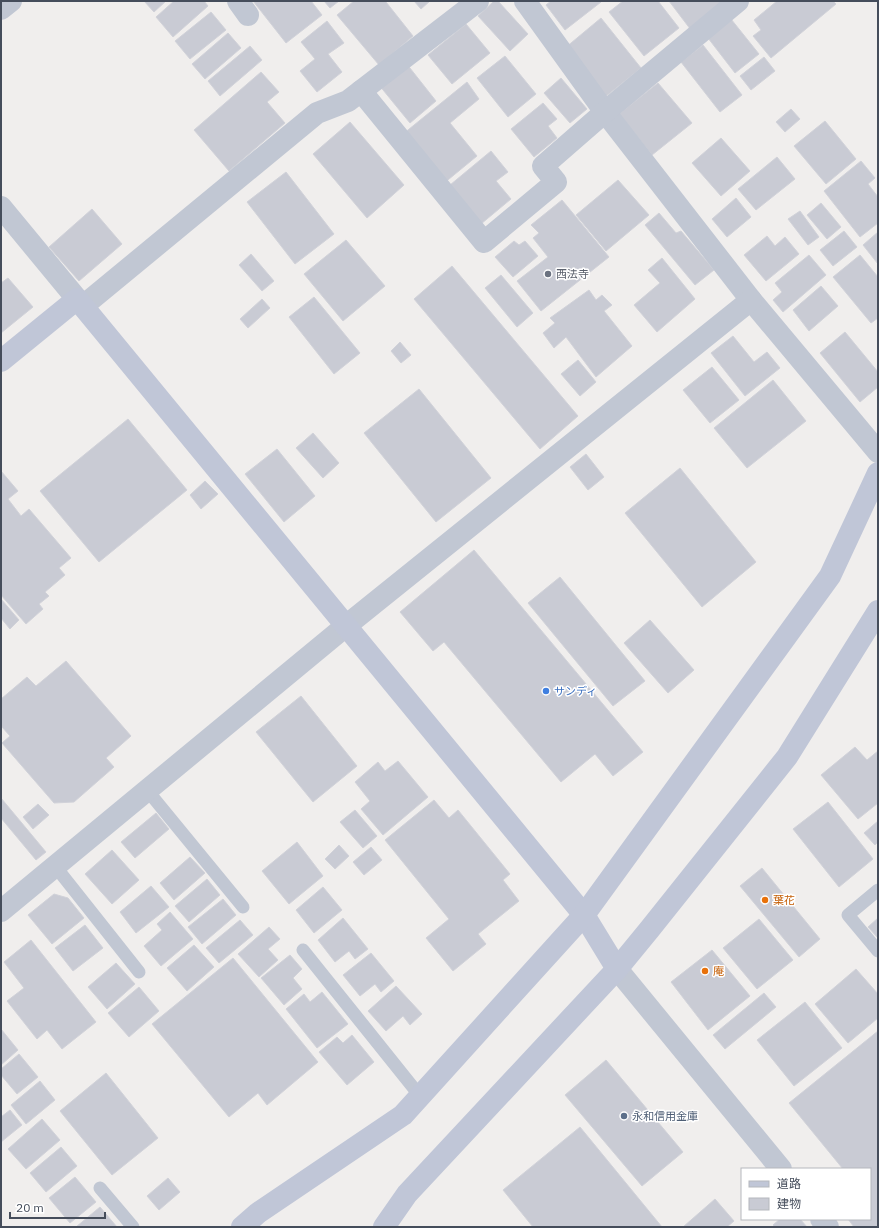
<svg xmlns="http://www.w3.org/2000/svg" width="879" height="1228" font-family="'IBM Plex Sans','Noto Sans JP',sans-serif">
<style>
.building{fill:#c9cbd4;stroke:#d1d2d9}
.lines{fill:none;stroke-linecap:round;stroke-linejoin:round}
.lane{stroke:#c1c7d3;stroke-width:13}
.street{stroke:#c1c7d3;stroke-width:22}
.secondary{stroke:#c0c6d7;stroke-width:22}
.worship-dot{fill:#6b7280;stroke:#fff;stroke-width:1.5}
.shop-dot{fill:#3f7fe0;stroke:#fff;stroke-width:1.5}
.food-dot{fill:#e8710a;stroke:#fff;stroke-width:1.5}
.service-dot{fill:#5c6f8a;stroke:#fff;stroke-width:1.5}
.labels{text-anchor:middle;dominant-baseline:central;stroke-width:3;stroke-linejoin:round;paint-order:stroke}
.worship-label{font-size:11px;fill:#5b616d;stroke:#fff;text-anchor:start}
.shop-label{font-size:11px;fill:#366cbe;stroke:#fff;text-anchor:start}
.food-label{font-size:11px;fill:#c56008;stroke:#fff;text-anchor:start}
.service-label{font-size:11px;fill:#4e5e75;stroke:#fff;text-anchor:start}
</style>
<rect width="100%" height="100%" fill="#f0eeed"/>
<!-- building -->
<g class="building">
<polygon points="144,1 166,1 154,12"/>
<polygon points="174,1 204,1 208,6 173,37 156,17"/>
<polygon points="253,1 311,1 322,15 286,43"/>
<polygon points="324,1 339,1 330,8"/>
<polygon points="354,1 387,1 386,2 413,36 379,65 337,15"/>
<polygon points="414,1 430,1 421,9"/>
<polygon points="494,1 498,1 528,34 510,51 478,16"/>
<polygon points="551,1 601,1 601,2 565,30 546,5"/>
<polygon points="623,1 658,1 679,28 644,56 609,12"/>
<polygon points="669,1 728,1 691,30"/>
<polygon points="777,1 833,1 836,4 771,58 753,36 761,30 754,20"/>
<polygon points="211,12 226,30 190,59 175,41"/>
<polygon points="601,18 641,68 605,97 565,48"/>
<polygon points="731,19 759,54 735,73 708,38"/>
<polygon points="327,21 344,43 328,54 342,72 317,92 300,71 315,59 301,42"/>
<polygon points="466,24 490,53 452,84 428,55"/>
<polygon points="228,33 241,48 205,79 192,64"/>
<polygon points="703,45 742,95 720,112 681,62"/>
<polygon points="250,46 262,60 220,96 208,81"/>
<polygon points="505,56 536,94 508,117 477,78"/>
<polygon points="764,57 775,71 751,90 740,76"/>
<polygon points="406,63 436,101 410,123 379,85"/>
<polygon points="261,72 279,92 267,102 285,123 229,171 194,130"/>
<polygon points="561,78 587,109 570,123 544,93"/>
<polygon points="467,82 479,99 450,123 477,156 443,184 403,134"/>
<polygon points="658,83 692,123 652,155 619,114"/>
<polygon points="543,103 557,119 548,126 557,138 534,157 511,129"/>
<polygon points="791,109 800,119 785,132 776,122"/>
<polygon points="825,121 856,159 826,184 794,146"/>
<polygon points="350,122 404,185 367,218 313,154"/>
<polygon points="721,138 750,171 721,196 692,163"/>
<polygon points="491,151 508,172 496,181 511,199 481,224 450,185"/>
<polygon points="777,157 795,179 756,210 738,189"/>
<polygon points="861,161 875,178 868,184 878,197 878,223 860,237 824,191"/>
<polygon points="286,172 334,234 295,264 247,202"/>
<polygon points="618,180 649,215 606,251 576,215"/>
<polygon points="736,198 751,217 727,237 712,219"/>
<polygon points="562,200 609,257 541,311 517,281 548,257 533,238 539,233 531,225"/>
<polygon points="821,203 841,227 827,239 807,215"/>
<polygon points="92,209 122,244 79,281 49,247"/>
<polygon points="800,211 819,237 808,245 788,219"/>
<polygon points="659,213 676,233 681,231 714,270 695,285 645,225"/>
<polygon points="844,231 857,247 833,266 820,250"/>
<polygon points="878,232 878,264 863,245"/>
<polygon points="767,236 775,246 785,237 799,254 766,281 744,255"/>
<polygon points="346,240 385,286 343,321 304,274"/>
<polygon points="514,241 519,245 525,241 538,256 513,277 495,257"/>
<polygon points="251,254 274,281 262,291 239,265"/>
<polygon points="809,255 826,275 783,312 773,300 782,292 775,283"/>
<polygon points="860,255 878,277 878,318 871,323 833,277"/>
<polygon points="662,258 695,299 657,332 634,305 660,283 648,270"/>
<polygon points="452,266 578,416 540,449 414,299"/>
<polygon points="501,275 533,313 517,327 485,288"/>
<polygon points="8,278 33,307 1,333 1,283"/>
<polygon points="821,286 838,306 809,331 793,310"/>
<polygon points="589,290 596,300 602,295 612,305 604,311 632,346 596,377 566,337 554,348 543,333 555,323 550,318"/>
<polygon points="314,297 360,353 334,374 289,317"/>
<polygon points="262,299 270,308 248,328 240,319"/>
<polygon points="845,332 878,372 878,387 860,402 820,353"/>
<polygon points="733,336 754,362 767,352 780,368 745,396 711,353"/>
<polygon points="400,342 411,355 401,363 391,351"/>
<polygon points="578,360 596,382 580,396 561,374"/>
<polygon points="712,367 739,400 710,423 683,390"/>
<polygon points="773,380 806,421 747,468 714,428"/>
<polygon points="419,389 491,478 436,522 364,433"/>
<polygon points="128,419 187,490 99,562 40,491"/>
<polygon points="313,433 339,463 323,478 296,448"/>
<polygon points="277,449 315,496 284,522 245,474"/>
<polygon points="586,454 604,477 588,490 570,467"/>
<polygon points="680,468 756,562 702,607 625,513"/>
<polygon points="1,471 18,491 8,499 21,516 29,509 71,558 59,568 65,575 45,592 49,596 39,604 43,609 26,624 1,595"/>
<polygon points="205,481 218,494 201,509 190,495"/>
<polygon points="474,550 643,752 613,776 595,754 561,782 444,642 433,651 400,612"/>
<polygon points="560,577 645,681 613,706 528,603"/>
<polygon points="1,599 19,620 10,629 1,618"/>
<polygon points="650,620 694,670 668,693 624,643"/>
<polygon points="66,661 131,736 106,758 114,767 74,802 54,803 2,743 10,736 2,727 1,723 1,699 27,677 36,686"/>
<polygon points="301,696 357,766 313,802 256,732"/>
<polygon points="855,747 867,760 878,751 878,803 858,819 821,775"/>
<polygon points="398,761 428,797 383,835 361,809 370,801 355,782 378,762 385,771"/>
<polygon points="1,798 46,852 36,860 1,818"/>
<polygon points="434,800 449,818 458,810 510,874 503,880 519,901 478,934 486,944 453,971 426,938 449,919 385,840"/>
<polygon points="828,802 873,859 839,887 793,829"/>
<polygon points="38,804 49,815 33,829 23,817"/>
<polygon points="355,810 377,836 363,848 340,822"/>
<polygon points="156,813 169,829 135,858 121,842"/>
<polygon points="878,821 878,842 875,845 864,833"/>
<polygon points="297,842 323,876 289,904 262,871"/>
<polygon points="339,845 349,856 335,869 325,859"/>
<polygon points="371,847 382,860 364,875 353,862"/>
<polygon points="112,850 139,880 112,904 85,874"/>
<polygon points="190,857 205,873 174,900 160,883"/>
<polygon points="762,868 820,939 799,957 740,886"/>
<polygon points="207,879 220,895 189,922 175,906"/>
<polygon points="151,886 169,907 136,933 120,912"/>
<polygon points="323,887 342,910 314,933 296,910"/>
<polygon points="54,894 68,898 84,918 52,944 28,915"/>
<polygon points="223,899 236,915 202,944 188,927"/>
<polygon points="170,912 193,939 161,966 144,946 162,930 157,924"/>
<polygon points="343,918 368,949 355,959 349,951 335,962 318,940"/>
<polygon points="878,918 878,938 868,927"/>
<polygon points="759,919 793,960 757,989 723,948"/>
<polygon points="240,920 253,935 219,963 206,948"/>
<polygon points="85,925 103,948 73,971 55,948"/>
<polygon points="269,927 280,939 268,949 278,960 259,977 238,954"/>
<polygon points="31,940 96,1022 62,1049 47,1030 37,1039 7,1001 24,988 4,962"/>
<polygon points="194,945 214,967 187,991 167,968"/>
<polygon points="712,950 750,996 708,1030 671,982"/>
<polygon points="371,953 394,981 381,992 375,984 360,996 343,975"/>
<polygon points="290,955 302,969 293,978 302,989 284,1005 261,978"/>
<polygon points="233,958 318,1062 267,1105 258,1093 229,1117 152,1024"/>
<polygon points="116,963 135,984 107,1009 88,987"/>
<polygon points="856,969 878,994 878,1018 848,1043 815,1004"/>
<polygon points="396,986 422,1014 410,1025 403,1016 386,1031 368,1011"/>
<polygon points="139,987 159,1011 129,1037 108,1013"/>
<polygon points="322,992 348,1024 317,1048 286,1009 304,994 310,1002"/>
<polygon points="764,993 776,1007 725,1049 713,1035"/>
<polygon points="805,1002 842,1048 794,1086 757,1040"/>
<polygon points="1,1029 18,1050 1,1065"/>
<polygon points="878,1031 878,1227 854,1227 848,1219 870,1219 870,1169 843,1169 789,1103"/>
<polygon points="352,1035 374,1062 347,1085 319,1052 337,1037 343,1043"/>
<polygon points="19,1054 38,1077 17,1094 1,1075 1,1069"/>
<polygon points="606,1060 683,1152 642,1186 565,1095"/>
<polygon points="106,1073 158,1138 112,1175 60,1111"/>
<polygon points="40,1081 55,1100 26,1124 11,1105"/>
<polygon points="10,1110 22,1125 1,1142 1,1117"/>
<polygon points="42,1119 60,1140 26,1169 8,1149"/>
<polygon points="580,1127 662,1227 533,1227 503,1190"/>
<polygon points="61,1147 77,1166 46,1192 30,1173"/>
<polygon points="75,1177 96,1202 70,1223 49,1198"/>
<polygon points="168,1178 180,1192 159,1210 147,1196"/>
<polygon points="715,1199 734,1221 727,1227 683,1227"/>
<polygon points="100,1207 117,1227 76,1227"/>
<polygon points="780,1219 800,1219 807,1227 775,1227 773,1225"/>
</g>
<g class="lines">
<!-- lane -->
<g class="lane">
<polyline points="147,790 243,907"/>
<polyline points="55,866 139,972"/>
<polyline points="878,890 848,915 878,951"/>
<polyline points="303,950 420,1096"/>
<polyline points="100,1188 133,1227"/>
</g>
<!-- street -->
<g class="street">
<polyline points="238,1 248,15"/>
<polyline points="525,1 605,112 751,300 878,452"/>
<polyline points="1,9 11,1"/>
<polyline points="361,91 484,242 556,182 543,166 605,112 738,1"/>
<polyline points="1,207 77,299"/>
<polyline points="83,306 317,113 348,101 478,1"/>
<polyline points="1,911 347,625 751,300"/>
<polyline points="617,969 781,1169"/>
<polyline points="821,1219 828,1227"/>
</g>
<!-- secondary -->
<g class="secondary">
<polyline points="1,361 77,299 584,915 617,969"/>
<polyline points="242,1227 258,1213 403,1115 584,915 830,576 878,473"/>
<polyline points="384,1227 407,1194 617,969 649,930 787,757 878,611"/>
</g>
</g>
<!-- markers -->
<circle class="worship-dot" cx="548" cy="274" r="4"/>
<circle class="shop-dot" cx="546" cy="691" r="4"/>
<g class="food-dot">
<circle cx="765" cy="900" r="4"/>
<circle cx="705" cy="971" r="4"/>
</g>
<circle class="service-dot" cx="624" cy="1116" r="4"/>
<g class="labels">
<!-- worship labels -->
<g class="worship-label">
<text x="556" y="274">西法寺</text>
</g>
<!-- shop labels -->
<g class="shop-label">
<text x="554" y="691">サンディ</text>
</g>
<!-- food labels -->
<g class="food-label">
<text x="773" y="900">葉花</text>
<text x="713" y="971">庵</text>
</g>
<!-- service labels -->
<g class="service-label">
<text x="632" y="1116">永和信用金庫</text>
</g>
</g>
<!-- border -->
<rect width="879" height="1228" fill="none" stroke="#454d5b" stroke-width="4"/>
<!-- legend -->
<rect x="741" y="1168" width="130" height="52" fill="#ffffff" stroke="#b5b8bd"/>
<rect x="749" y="1181" width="20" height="6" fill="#c0c6d7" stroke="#b5b8bd"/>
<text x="777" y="1188" font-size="12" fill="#454d5b">道路</text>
<rect x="749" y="1198" width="20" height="12" fill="#c9cbd4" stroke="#b5b8bd"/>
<text x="777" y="1208" font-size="12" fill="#454d5b">建物</text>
<!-- scale -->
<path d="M10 1212v6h95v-6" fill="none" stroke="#454d5b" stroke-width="2"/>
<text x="16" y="1212" font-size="12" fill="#454d5b" stroke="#ffffff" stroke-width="3" paint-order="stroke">20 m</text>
</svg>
